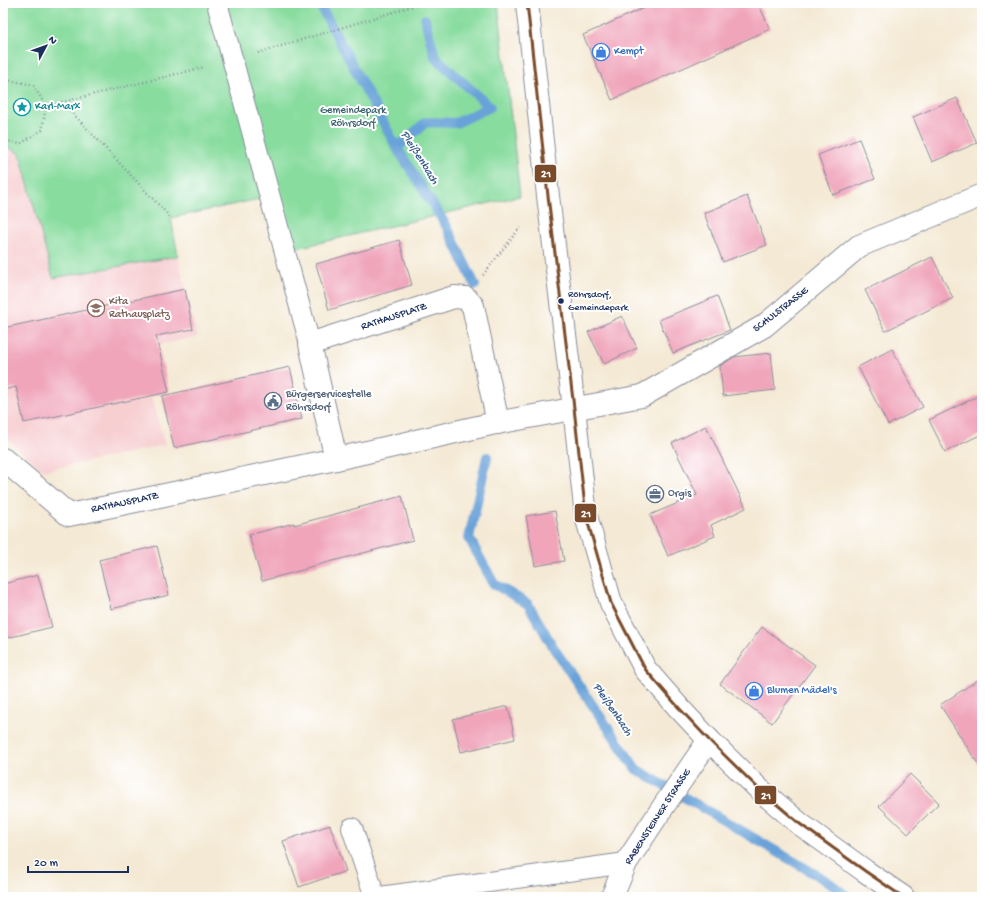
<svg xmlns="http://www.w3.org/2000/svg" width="985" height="900" font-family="'Gochi Hand',sans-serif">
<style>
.built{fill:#f7cfd1}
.green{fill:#87dc9e;stroke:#51867e}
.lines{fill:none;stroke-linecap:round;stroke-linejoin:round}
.stream{stroke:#69a2d8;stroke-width:10}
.building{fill:#f0a5bb}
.lane-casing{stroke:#888c99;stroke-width:22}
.street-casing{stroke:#888c99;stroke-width:24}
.secondary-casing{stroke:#888c99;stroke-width:24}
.path{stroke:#888c99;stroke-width:2.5;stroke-dasharray:1 3;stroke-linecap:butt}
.lane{stroke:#fff;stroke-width:20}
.street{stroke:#fff;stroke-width:22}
.secondary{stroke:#fff;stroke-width:22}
.bus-1-casing{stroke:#fff;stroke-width:6}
.bus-1{stroke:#7a4b2a;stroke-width:3}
.bus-dot{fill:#1b2f5e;stroke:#fff;stroke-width:1.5}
.labels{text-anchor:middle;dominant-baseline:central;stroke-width:4;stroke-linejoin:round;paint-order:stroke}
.bus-label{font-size:10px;fill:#1b2f5e;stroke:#fff;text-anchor:start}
.shop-label{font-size:11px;fill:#366cbe;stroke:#fff;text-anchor:start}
.culture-label{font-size:11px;fill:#0d838f;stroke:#fff;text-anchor:start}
.park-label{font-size:11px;fill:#3b6371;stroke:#fff}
.education-label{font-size:11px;fill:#785e54;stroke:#fff;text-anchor:start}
.street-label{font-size:11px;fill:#1b2f5e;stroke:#fff}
.service-label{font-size:11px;fill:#4e5e75;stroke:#fff;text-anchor:start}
.water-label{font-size:12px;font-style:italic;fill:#3a5d8f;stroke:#fff}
.line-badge{stroke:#fff;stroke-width:1.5}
.badge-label{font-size:11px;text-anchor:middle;font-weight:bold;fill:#fff}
</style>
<rect width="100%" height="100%" fill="#fff"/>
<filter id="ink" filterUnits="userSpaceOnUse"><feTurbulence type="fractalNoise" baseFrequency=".025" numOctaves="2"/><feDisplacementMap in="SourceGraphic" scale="8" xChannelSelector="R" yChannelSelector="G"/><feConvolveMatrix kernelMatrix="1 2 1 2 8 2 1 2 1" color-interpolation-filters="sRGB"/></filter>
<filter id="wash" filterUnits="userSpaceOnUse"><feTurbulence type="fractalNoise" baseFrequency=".012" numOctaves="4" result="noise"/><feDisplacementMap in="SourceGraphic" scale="16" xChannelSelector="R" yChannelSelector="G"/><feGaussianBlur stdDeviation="0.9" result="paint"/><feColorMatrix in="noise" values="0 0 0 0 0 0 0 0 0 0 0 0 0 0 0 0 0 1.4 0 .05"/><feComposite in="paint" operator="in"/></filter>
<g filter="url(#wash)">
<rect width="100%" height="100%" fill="#f4e9d4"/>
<!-- built -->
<polygon class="built" points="3,144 20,154 53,278 178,256 197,337 158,345 129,400 151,397 165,445 43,471 3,435"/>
<!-- green -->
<polygon class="green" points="3,3 498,3 520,196 280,252 269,197 171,218 178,256 53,278 20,154 3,144"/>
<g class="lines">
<!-- stream -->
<g class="stream">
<polyline points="319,3 397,148 447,227 475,285"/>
<polyline points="397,148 426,122 456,123 490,107 435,57 425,19"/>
<polyline points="487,457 469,538 494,584 528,604 555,650 636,769 827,881 848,897"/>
</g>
</g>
<g id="blocks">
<!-- building -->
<g class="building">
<polygon points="655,3 758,3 770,29 612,100 583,35"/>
<polygon points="957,98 977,143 932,162 913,117"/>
<polygon points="859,139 875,179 833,195 818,155"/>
<polygon points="747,196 767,245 723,262 704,213"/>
<polygon points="399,240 412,285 329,310 316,264"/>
<polygon points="932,257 953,298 885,331 865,290"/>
<polygon points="185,289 193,329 156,336 169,392 24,423 16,387 3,390 3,328"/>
<polygon points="717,296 730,330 673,353 659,320"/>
<polygon points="622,316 637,348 604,364 588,332"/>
<polygon points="892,349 923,407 888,425 858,367"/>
<polygon points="771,353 775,390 723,396 720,366 734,357"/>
<polygon points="290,367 302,419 174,448 162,396"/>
<polygon points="982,394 982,434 945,452 929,420"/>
<polygon points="706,426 746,508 711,525 715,536 668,556 650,515 697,495 672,443"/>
<polygon points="402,496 413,540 306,568 306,569 262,581 249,535 294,523 294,525"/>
<polygon points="555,511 564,561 535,566 526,516"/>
<polygon points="157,546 169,595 111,609 99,560"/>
<polygon points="38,575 52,627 3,639 3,584"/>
<polygon points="762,627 815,665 772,723 720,684"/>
<polygon points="982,677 982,770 940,705"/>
<polygon points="508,706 515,739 461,752 453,719"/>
<polygon points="910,774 939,803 908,834 879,806"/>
<polygon points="330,825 346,871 299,887 283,841"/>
</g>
</g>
</g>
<g filter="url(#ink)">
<use href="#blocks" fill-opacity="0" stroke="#888c99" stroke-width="1"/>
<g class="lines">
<defs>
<g id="lane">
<polyline points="217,3 310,344"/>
<polyline points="352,828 375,897"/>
<polyline points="380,897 626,863"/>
</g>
<g id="street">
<polyline points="3,459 69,515 336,459 491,424 642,396 764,326 859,246 982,195"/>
<polyline points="336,459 310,344 454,297 466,298 473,306 498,423"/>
<polyline points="612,897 626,863 665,804 709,740"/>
</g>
<polyline id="secondary" points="527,3 548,196 574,408 586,516 611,603 645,669 679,708 709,740 760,790 800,824 865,871 903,897"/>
</defs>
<!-- lane casing -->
<use href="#lane" class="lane-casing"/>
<!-- street casing -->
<use href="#street" class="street-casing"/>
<!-- secondary casing -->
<use href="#secondary" class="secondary-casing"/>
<!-- path -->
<g class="path">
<polyline points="258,53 423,3"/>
<polyline points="3,62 8,80"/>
<polyline points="3,83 8,80 33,85 46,106 42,130 20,144 3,140"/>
<polyline points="62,102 171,218"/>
<polyline points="46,106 205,67"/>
<polyline points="483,275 522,225"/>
</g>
<!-- lane -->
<use href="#lane" class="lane"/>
<!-- street -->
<use href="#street" class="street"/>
<!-- secondary -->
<use href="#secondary" class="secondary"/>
<defs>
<polyline id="bus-1" points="527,3 548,196 574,408 586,516 611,603 645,669 679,708 709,740 760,790 800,824 865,871 903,897"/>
</defs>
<!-- bus-1 casing -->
<use href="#bus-1" class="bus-1-casing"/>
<!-- bus-1 -->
<use href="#bus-1" class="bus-1"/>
</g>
</g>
<!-- icons -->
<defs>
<symbol id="shop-ring" viewBox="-11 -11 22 22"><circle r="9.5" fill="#fff" stroke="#3f7fe0" stroke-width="1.5"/><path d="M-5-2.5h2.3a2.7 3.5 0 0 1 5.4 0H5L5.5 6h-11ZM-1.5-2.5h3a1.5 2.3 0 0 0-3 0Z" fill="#3f7fe0"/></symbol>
<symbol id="sight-ring" viewBox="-11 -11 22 22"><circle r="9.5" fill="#fff" stroke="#0f9aa8" stroke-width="1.5"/><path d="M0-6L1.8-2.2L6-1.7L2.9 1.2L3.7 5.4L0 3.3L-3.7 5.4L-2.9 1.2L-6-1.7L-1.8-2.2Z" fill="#0f9aa8"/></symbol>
<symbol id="school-ring" viewBox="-11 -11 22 22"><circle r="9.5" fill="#fff" stroke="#8d6e63" stroke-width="1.5"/><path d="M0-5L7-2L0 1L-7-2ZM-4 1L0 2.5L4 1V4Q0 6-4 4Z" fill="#8d6e63"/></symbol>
<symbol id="civic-ring" viewBox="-11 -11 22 22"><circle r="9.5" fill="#fff" stroke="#5c6f8a" stroke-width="1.5"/><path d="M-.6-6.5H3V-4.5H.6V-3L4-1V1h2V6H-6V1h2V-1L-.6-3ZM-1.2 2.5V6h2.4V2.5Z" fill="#5c6f8a"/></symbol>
<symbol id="office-ring" viewBox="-11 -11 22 22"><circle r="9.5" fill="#fff" stroke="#5c6f8a" stroke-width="1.5"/><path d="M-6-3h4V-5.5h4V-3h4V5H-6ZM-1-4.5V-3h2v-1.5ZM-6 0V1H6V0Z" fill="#5c6f8a"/></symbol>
</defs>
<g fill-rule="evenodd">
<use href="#shop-ring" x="591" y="42" width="20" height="20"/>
<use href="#sight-ring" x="12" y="97" width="20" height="20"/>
<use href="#school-ring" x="86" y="298" width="20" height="20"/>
<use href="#civic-ring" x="263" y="391" width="20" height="20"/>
<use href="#office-ring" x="645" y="484" width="20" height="20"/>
<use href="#shop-ring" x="744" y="681" width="20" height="20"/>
</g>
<!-- markers -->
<circle class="bus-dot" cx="561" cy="301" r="3.5"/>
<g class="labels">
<!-- bus labels -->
<g class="bus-label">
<text x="568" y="295">Röhrsdorf,<tspan x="568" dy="13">Gemeindepark</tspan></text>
</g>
<!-- shop labels -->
<g class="shop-label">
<text x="614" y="52">Kempt</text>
<text x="767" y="691">Blumen Mädel's</text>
</g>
<!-- culture labels -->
<g class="culture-label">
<text x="35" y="107">Karl-Marx</text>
</g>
<!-- park labels -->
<g class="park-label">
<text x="353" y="111">Gemeindepark<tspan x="353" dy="13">Röhrsdorf</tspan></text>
</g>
<!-- education labels -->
<g class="education-label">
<text x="109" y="302">Kita<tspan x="109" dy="13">Rathausplatz</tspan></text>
</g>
<!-- street labels -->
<g class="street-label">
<text transform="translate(781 310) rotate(-38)">SCHULSTRASSE</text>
<text transform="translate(394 317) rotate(-18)">RATHAUSPLATZ</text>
<text transform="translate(125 503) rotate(-12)">RATHAUSPLATZ</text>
<text transform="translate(658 817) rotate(-57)">RABENSTEINER STRASSE</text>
</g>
<!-- service labels -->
<g class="service-label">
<text x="286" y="395">Bürgerservicestelle<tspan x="286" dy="13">Röhrsdorf</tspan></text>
<text x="668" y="494">Orgis</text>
</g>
<!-- water labels -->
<g class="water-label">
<text transform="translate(419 158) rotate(58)">Pleißenbach</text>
<text transform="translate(612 710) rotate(56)">Pleißenbach</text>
</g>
</g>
<g class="line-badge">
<rect x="534" y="164" width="23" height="19" rx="4" fill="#7a4b2a"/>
<rect x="574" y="503" width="23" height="20" rx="4" fill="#7a4b2a"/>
<rect x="754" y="785" width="23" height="20" rx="4" fill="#7a4b2a"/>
</g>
<g class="badge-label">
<text x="546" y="177">21</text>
<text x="586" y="517">21</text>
<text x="766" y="799">21</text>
</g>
<!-- margin -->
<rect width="985" height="900" fill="none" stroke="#fff" stroke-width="16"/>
<!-- north arrow -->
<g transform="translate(46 46) rotate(49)" stroke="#ffffff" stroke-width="3" paint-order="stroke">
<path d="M0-3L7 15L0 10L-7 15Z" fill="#1b2f5e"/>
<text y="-6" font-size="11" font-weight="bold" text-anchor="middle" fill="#1b2f5e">N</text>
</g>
<!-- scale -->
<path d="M28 866v6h100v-6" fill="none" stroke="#1b2f5e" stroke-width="2"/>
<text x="34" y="866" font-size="12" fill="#1b2f5e" stroke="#ffffff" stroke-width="3" paint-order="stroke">20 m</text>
</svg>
